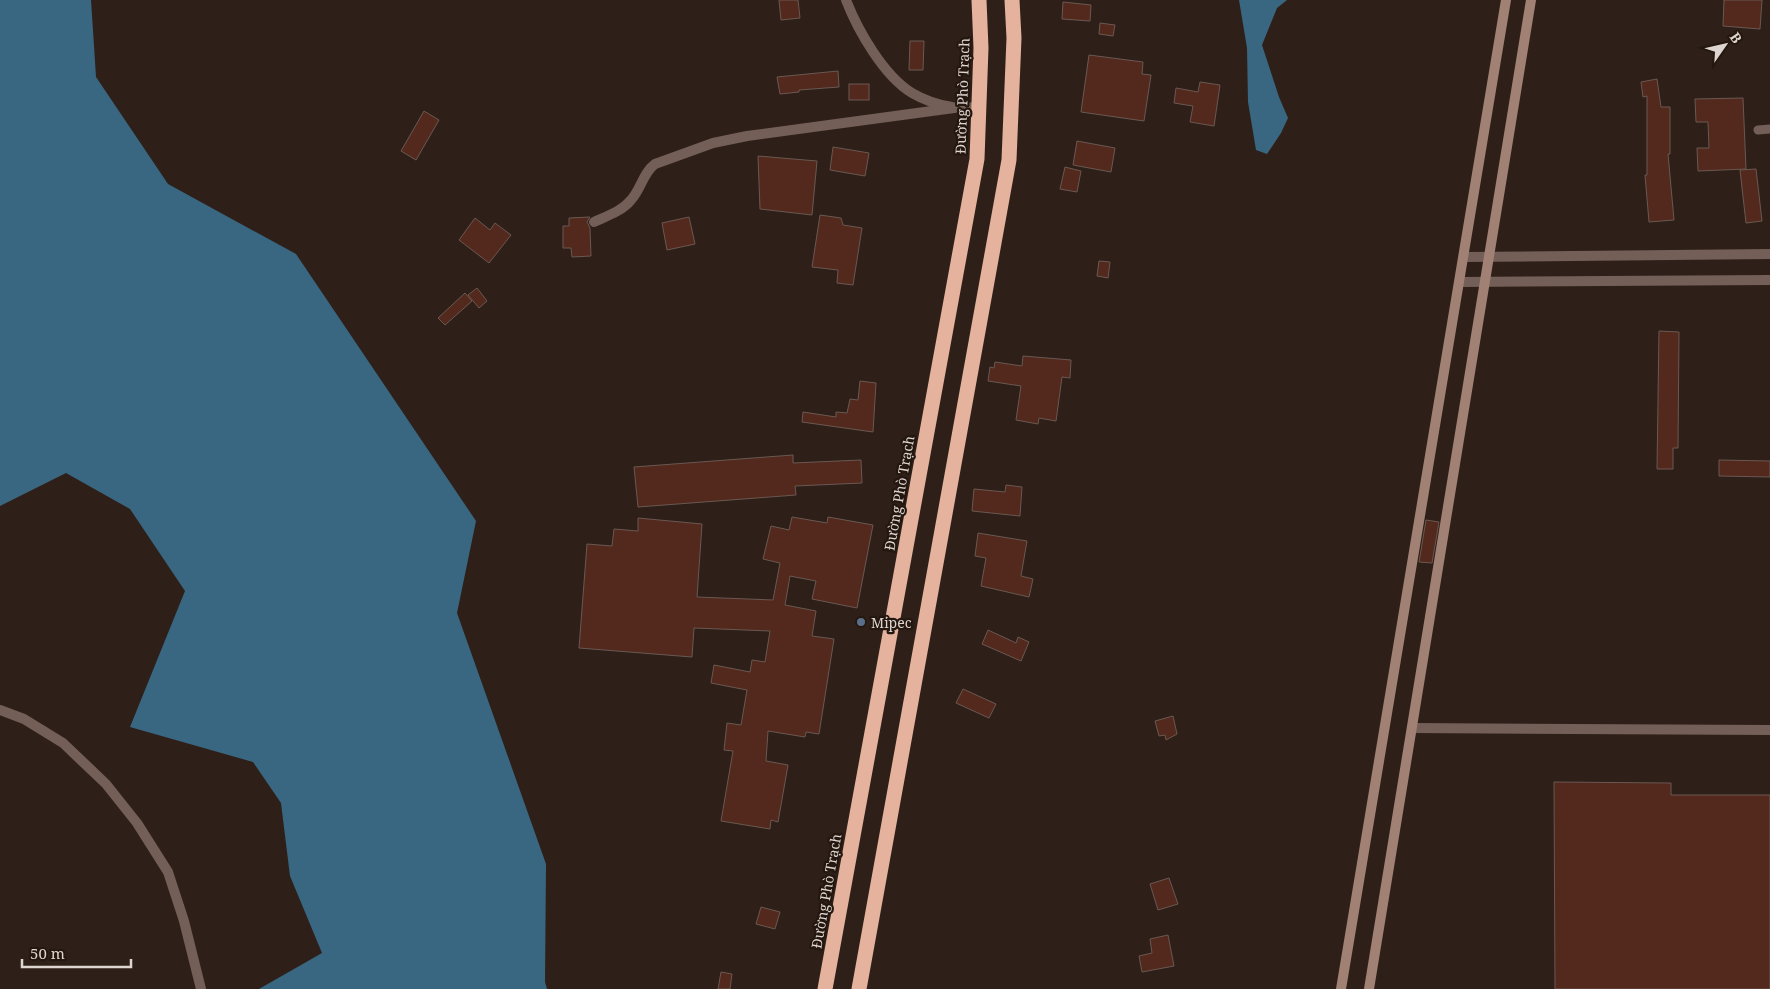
<svg xmlns="http://www.w3.org/2000/svg" width="1770" height="989" font-family="'Noto Serif',serif">
<style>
.water{fill:#396781}
.building{fill:#52291c;stroke:#6a5852}
.lines{fill:none;stroke-linecap:round;stroke-linejoin:round}
.lane{stroke:#735f57;stroke-width:9}
.street{stroke:#735f57;stroke-width:10}
.secondary{stroke:#a18173;stroke-width:10}
.highway{stroke:#e4b29d;stroke-width:15}
.service-dot{fill:#5c6f8a;stroke:#24170f;stroke-width:2}
.labels{text-anchor:middle;dominant-baseline:central;stroke-width:4.5;stroke-linejoin:round;paint-order:stroke}
.street-label{font-size:14px;fill:#dfd5d0;stroke:#24170f}
.poi-label{font-size:14px;fill:#dfd5d0;stroke:#24170f;text-anchor:start}
</style>
<rect width="100%" height="100%" fill="#2e2019"/>
<!-- water -->
<g class="water">
<polygon points="0,0 91,0 96,77 168,184 296,254 476,521 457,613 546,864 545,982 547,989 259,989 322,953 290,876 281,803 253,762 130,727 185,591 130,509 66,473 0,506"/>
<polygon points="1239,0 1287,0 1277,8 1262,45 1279,97 1288,118 1281,133 1267,154 1256,150 1248,102 1247,48"/>
</g>
<!-- building -->
<g class="building">
<polygon points="779,0 798,0 800,18 781,20"/>
<polygon points="1724,0 1762,0 1760,29 1723,26"/>
<polygon points="1063,2 1091,5 1090,21 1062,19"/>
<polygon points="1100,23 1115,25 1113,36 1099,34"/>
<polygon points="910,41 924,41 923,70 909,70"/>
<polygon points="1089,55 1143,62 1142,74 1151,75 1144,121 1081,112"/>
<polygon points="838,71 839,87 799,90 799,92 780,94 777,77"/>
<polygon points="1657,79 1661,107 1670,107 1670,154 1668,154 1674,220 1649,222 1645,175 1647,175 1647,96 1643,97 1641,82"/>
<polygon points="1200,82 1220,85 1214,126 1190,122 1193,106 1174,103 1176,88 1198,92"/>
<rect x="849" y="84" width="20" height="16"/>
<polygon points="1743,98 1746,169 1698,171 1697,148 1709,148 1708,122 1696,122 1695,99"/>
<polygon points="424,111 439,120 416,160 401,151"/>
<polygon points="1077,141 1115,148 1111,172 1073,165"/>
<polygon points="833,147 869,153 865,176 830,170"/>
<polygon points="758,156 817,161 812,215 760,209"/>
<polygon points="1065,167 1081,171 1077,192 1060,189"/>
<polygon points="1756,169 1762,221 1746,223 1740,170"/>
<polygon points="820,215 841,218 843,225 862,228 853,285 837,283 838,270 812,267"/>
<polygon points="590,217 587,222 590,228 591,256 572,257 571,248 563,248 563,226 569,226 569,218"/>
<polygon points="689,217 695,244 667,250 662,223"/>
<polygon points="475,218 490,230 495,223 511,235 489,263 459,240"/>
<polygon points="1099,261 1110,262 1108,278 1097,276"/>
<polygon points="477,288 487,301 479,308 468,295"/>
<polygon points="465,293 472,301 445,325 438,318"/>
<polygon points="1659,331 1679,332 1678,448 1673,448 1673,469 1657,469"/>
<polygon points="1023,356 1071,360 1070,378 1062,377 1056,421 1039,418 1038,424 1016,420 1021,386 988,381 990,367 994,368 995,362 1022,366"/>
<polygon points="860,381 876,383 873,432 802,422 803,412 836,417 836,412 847,413 850,399 858,400"/>
<polygon points="793,455 793,463 861,460 862,483 795,486 796,495 638,507 634,467"/>
<polygon points="1719,460 1770,461 1770,477 1719,476"/>
<polygon points="1006,485 1022,487 1020,516 972,511 974,489 1005,492"/>
<polygon points="792,517 827,523 828,517 873,525 857,608 812,599 816,581 790,576 785,605 816,611 812,636 834,639 819,734 806,732 805,737 768,731 766,761 788,765 778,822 771,820 770,829 721,821 733,751 724,750 727,723 741,725 747,690 711,683 714,665 750,672 752,660 765,662 770,631 694,628 692,657 579,648 587,544 612,546 614,529 638,531 638,518 702,524 697,597 773,600 780,563 763,559 771,526 789,530"/>
<polygon points="1426,520 1439,522 1432,563 1419,562"/>
<polygon points="978,533 1027,541 1021,576 1033,579 1029,597 981,586 986,558 975,556"/>
<polygon points="988,630 1016,643 1018,637 1029,642 1021,661 982,644"/>
<polygon points="963,689 996,704 989,718 956,703"/>
<polygon points="1173,716 1177,734 1166,740 1165,735 1159,736 1155,721"/>
<polygon points="1554,782 1671,783 1671,795 1770,795 1770,989 1555,989"/>
<polygon points="1169,878 1178,904 1158,910 1150,884"/>
<polygon points="761,907 780,912 775,929 756,924"/>
<polygon points="1168,935 1174,966 1142,972 1139,956 1152,953 1150,939"/>
<polygon points="721,972 732,974 730,989 718,989"/>
</g>
<g class="lines">
<!-- lane -->
<polyline class="lane" points="1758,130 1770,129"/>
<!-- street -->
<g class="street">
<path d="M846,0C858,31 884,76 912,93C924,100 939,105 952,107C960,109 970,107 979,107"/>
<path d="M594,222C607,216 622,211 631,200C641,189 643,173 655,164L713,143L747,136L954,108"/>
<polyline points="1464,257 1770,254"/>
<polyline points="1460,282 1770,280"/>
<polyline points="0,710 24,719 63,743 106,784 137,823 168,872 184,921 201,989"/>
<polyline points="1412,728 1770,730"/>
</g>
<!-- secondary -->
<g class="secondary">
<polyline points="1341,989 1506,0"/>
<polyline points="1369,989 1531,0"/>
</g>
<!-- highway -->
<g class="highway">
<polyline points="825,989 977,159 981,48 979,0"/>
<polyline points="859,989 1009,160 1014,38 1012,0"/>
</g>
</g>
<!-- markers -->
<circle class="service-dot" cx="861" cy="622" r="5"/>
<g class="labels">
<!-- street labels -->
<g class="street-label">
<text transform="translate(962 96) rotate(-88)">Đường Phò Trạch</text>
<text transform="translate(899 493) rotate(-80)">Đường Phò Trạch</text>
<text transform="translate(826 891) rotate(-80)">Đường Phò Trạch</text>
</g>
<!-- poi labels -->
<g class="poi-label">
<text x="871" y="622">Mipec</text>
</g>
</g>
<!-- north arrow -->
<g transform="translate(1725 45) rotate(56)" stroke="#24170f" stroke-width="4" paint-order="stroke">
<path d="M0-4L9 19L0 12L-9 19Z" fill="#dfd5d0"/>
<text y="-8" font-size="14" font-weight="bold" text-anchor="middle" fill="#dfd5d0">B</text>
</g>
<!-- scale -->
<path d="M22 959v8h109v-8" fill="none" stroke="#dfd5d0" stroke-width="2.5"/>
<text x="30" y="959" font-size="15" fill="#dfd5d0" stroke="#24170f" stroke-width="4" paint-order="stroke">50 m</text>
</svg>
